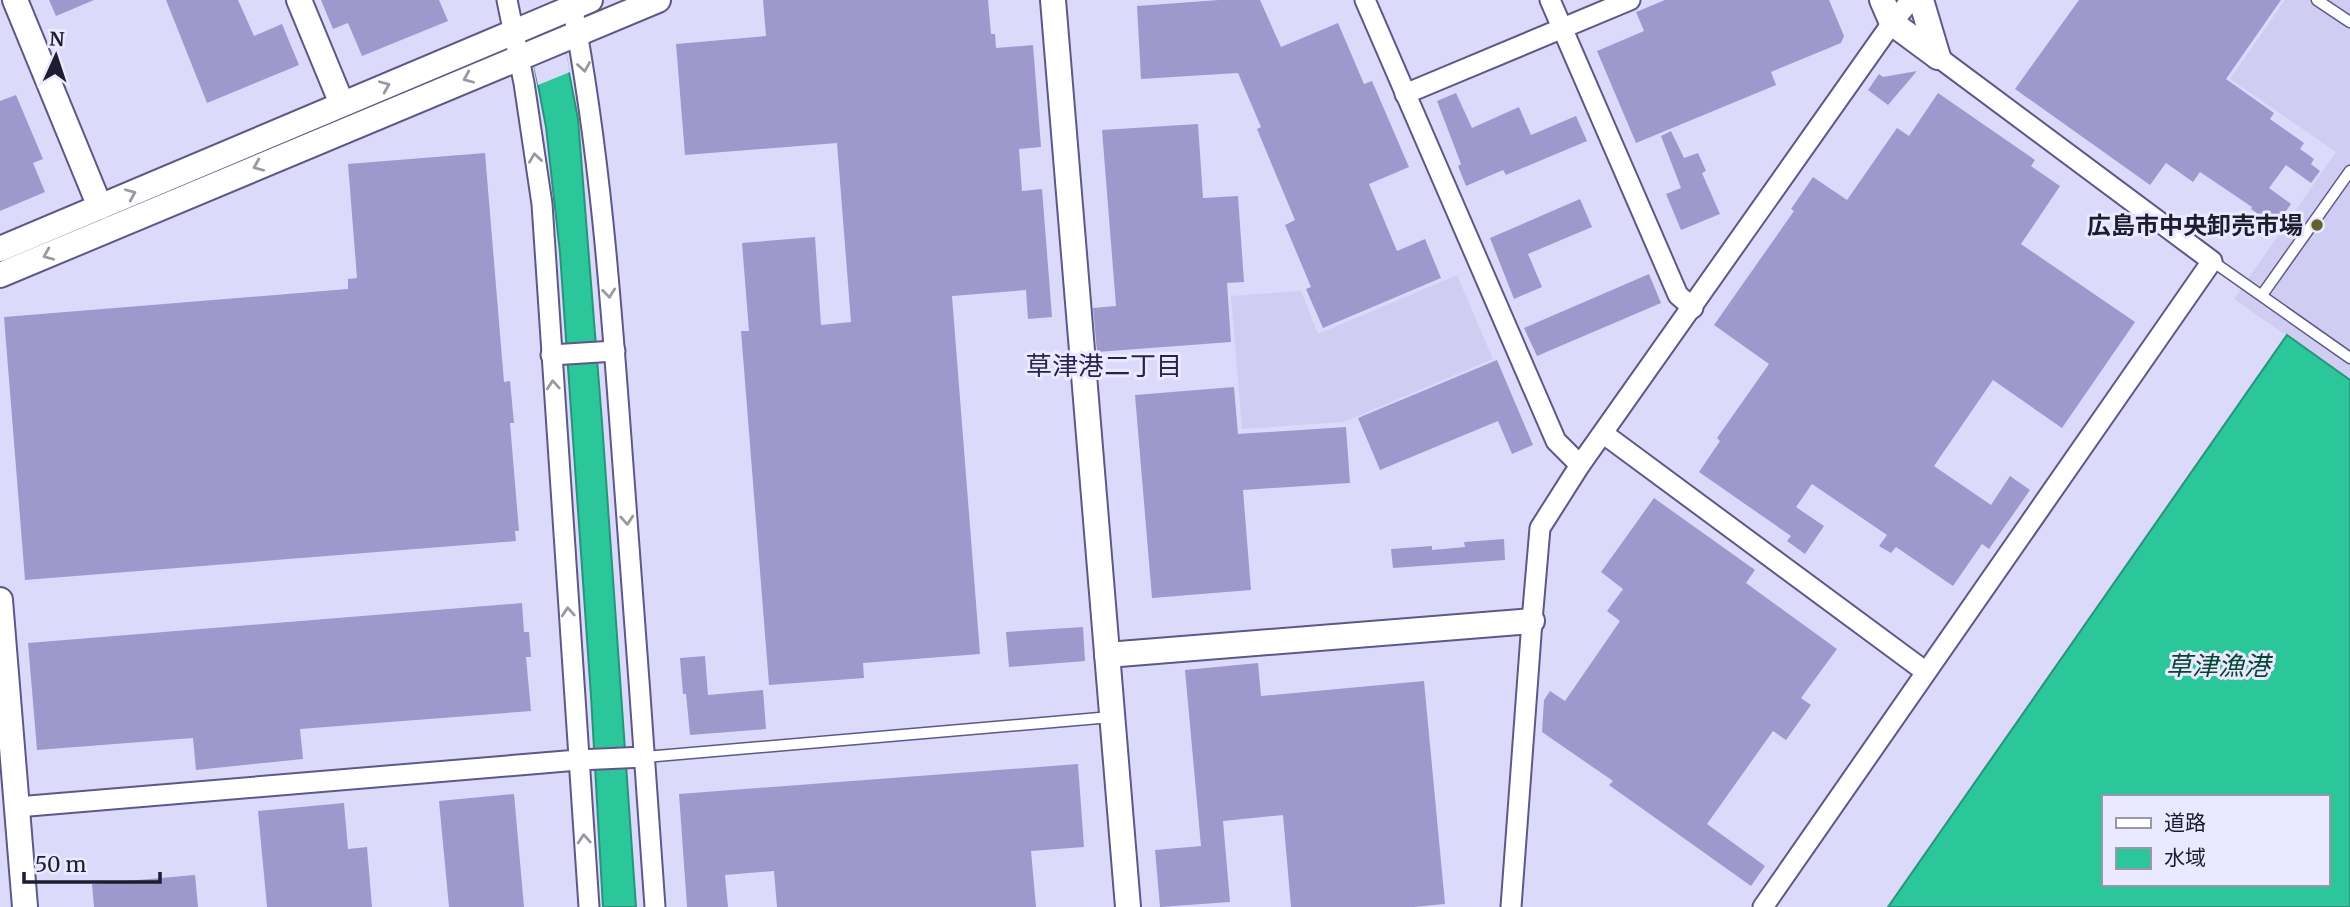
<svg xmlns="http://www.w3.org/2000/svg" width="2350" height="907" font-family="Merriweather,'Noto Sans JP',serif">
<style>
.built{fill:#cfcdf2}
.water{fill:#2bc79b;stroke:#27947b;stroke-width:2;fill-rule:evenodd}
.pier{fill:#dcdafb}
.building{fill:#9e99cd}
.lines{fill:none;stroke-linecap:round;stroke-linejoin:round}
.service-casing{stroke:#5d5887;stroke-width:13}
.minor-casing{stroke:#5d5887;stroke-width:23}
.tertiary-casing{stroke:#5d5887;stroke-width:28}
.service{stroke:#fff;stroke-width:10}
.minor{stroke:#fff;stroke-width:19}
.tertiary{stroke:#fff;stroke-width:24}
.oneway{stroke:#9a99a1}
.poi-dot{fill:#62612e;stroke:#eae9ff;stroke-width:2.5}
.labels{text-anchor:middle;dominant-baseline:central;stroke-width:6;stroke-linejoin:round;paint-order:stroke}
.poi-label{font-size:24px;font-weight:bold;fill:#1e1c2f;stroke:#eae9ff;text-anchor:end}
.neighbourhood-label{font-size:26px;fill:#29224c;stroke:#eae9ff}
.water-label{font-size:26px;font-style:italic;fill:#054634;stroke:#eae9ff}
</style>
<rect width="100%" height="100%" fill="#dcdafb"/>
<!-- built -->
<g class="built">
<polygon points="2285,0 2350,0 2350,380 2234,299 2336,152 2230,79"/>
<polygon points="1457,275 1493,359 1344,422 1242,429 1231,296 1301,291 1318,334"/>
</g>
<!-- water -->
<g class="water">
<polygon points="522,0 555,0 578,119 602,422 636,907 603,907 591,696 560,253 546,127"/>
<path d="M2287,335L2350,380V907H1888ZM2103,797H2327V884H2103Z"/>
</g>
<!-- pier -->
<polygon class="pier" points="520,0 556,0 570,72 538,85"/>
<!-- building -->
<g class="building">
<polygon points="49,0 94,0 56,16"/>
<polygon points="166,0 238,0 254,36 282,24 299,65 207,103"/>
<polygon points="321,0 439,0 448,21 362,56 348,23 333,29"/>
<polygon points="763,0 988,0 991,34 995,34 996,48 1033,45 1041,147 1019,149 1022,191 1042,189 1052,317 1028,319 1026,290 952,296 980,654 863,663 864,678 769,685 741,331 749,331 742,243 815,237 821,325 851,322 837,143 685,155 676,44 766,36"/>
<polygon points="1219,0 1260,0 1281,47 1338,23 1364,84 1372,81 1409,167 1369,184 1397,251 1425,239 1441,278 1323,328 1306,289 1311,287 1285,225 1295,220 1257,129 1261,127 1238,73 1141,79 1137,6"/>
<polygon points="1665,0 1829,0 1844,36 1841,43 1771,72 1776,85 1636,143 1597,51 1644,31 1636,12"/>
<polygon points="2079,0 2281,0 2226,79 2274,113 2270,119 2304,143 2300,149 2314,159 2311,164 2320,171 2311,183 2286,165 2269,188 2291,204 2275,226 2251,209 2252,207 2200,172 2193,182 2166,163 2150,185 2015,89"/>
<polygon points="1917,71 1888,105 1868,90 1879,74 1883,77"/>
<polygon points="1456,93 1472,128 1519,107 1531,135 1576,116 1587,141 1506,175 1503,170 1466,186 1458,166 1461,164 1437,101"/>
<polygon points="1938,93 2035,160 2031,166 2060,186 2021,244 2135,322 2062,428 1993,380 1934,466 1991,505 2010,476 2030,490 1989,549 1982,544 1953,586 1896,547 1891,553 1879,546 1887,535 1812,484 1796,507 1824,526 1805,554 1787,541 1791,536 1699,472 1720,441 1717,438 1769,364 1714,325 1794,211 1791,209 1813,177 1847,200 1897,128 1909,136"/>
<polygon points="16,95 43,159 33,163 45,192 0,211 0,101"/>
<polygon points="1198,124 1203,198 1238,196 1244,282 1227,283 1231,342 1097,352 1093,308 1116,306 1102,130"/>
<polygon points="1671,131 1684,158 1698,153 1706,171 1702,173 1720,214 1681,230 1666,194 1681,188 1661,136"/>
<polygon points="485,153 504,382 510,381 514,423 510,423 519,531 515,531 516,541 25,580 4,317 348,289 348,279 357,278 348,164"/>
<polygon points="1580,199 1592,227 1528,254 1542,287 1514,299 1490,238"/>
<polygon points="1649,274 1661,303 1537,356 1524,328"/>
<polygon points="1497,360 1533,445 1512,454 1498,421 1380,470 1358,418"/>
<polygon points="1234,387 1238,434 1346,427 1350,483 1243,490 1251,590 1152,598 1135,395"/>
<polygon points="1654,498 1755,570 1746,583 1837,649 1801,698 1811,705 1786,740 1773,731 1707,824 1765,866 1751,886 1609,785 1613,781 1542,732 1544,700 1550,691 1565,701 1620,621 1607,611 1623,589 1601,572"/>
<polygon points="1504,539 1505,560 1393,568 1391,549 1432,546 1432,550 1465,547 1464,542"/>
<polygon points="522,603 524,632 529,632 531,657 526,657 531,711 300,729 303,759 196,770 193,738 37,750 28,643"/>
<polygon points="1083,627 1085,661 1009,667 1006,632"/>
<polygon points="705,656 708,695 763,690 766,729 690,735 686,694 683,694 680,658"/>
<polygon points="1258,663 1261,696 1424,681 1445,904 1414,907 1291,907 1283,815 1223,821 1230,902 1160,907 1155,850 1201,846 1185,670"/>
<polygon points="1078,764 1084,847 1031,851 1036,907 777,907 774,871 725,875 728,907 687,907 679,794"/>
<polygon points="514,794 524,907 449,907 439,801"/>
<polygon points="344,803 348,849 367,847 372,907 267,907 258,811"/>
<polygon points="195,875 198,907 94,907 92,884"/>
</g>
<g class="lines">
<defs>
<g id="service">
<polyline points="2317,0 2350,22"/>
<polyline points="2212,261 2350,358"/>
<polyline points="2262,295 2350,171"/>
<polyline points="645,757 1111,717"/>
</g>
<g id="minor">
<polyline points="507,0 524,83 542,204 589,907"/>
<path d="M571,0C600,149 611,301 622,452C633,604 645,755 655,907"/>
<polyline points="1365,0 1556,441 1580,465"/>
<polyline points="1550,0 1678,295 1693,308"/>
<polyline points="1405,94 1630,0"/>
<polyline points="551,355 615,351"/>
<polyline points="1604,434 1926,672"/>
<polyline points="17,807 578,760 645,757"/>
<polyline points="1511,907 1532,621 1540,528 1580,465 1892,23 1911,0"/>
<polyline points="1763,907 2212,261 1938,57"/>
</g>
<g id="tertiary">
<polyline points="15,0 100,207"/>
<polyline points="299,0 342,104"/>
<polyline points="1053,0 1128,907"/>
<polyline points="1882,0 1892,23 1938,57"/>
<polyline points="1921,0 1938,57"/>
<polyline points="0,249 590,0"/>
<polyline points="0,275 658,0"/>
<polyline points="0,600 25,907"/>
<polyline points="1107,655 1532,621"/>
</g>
</defs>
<!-- service casing -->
<use href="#service" class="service-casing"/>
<!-- minor casing -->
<use href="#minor" class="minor-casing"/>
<!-- tertiary casing -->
<use href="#tertiary" class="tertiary-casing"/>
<!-- service -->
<use href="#service" class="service"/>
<!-- minor -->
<use href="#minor" class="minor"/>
<!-- tertiary -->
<use href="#tertiary" class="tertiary"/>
</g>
<!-- one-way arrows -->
<defs><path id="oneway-chevron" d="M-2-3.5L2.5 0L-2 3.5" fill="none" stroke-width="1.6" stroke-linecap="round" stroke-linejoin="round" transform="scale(1.75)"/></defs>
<g class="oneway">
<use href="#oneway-chevron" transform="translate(584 67) rotate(81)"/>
<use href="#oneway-chevron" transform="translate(468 78) rotate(157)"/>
<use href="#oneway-chevron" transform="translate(385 86) rotate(-23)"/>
<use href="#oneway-chevron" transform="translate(535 158) rotate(-98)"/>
<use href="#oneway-chevron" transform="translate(258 166) rotate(157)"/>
<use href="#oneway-chevron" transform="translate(131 194) rotate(-23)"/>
<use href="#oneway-chevron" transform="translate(48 255) rotate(157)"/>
<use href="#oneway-chevron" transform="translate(609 293) rotate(84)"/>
<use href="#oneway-chevron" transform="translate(553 385) rotate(-94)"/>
<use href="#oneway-chevron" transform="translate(627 520) rotate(86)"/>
<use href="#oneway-chevron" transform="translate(568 612) rotate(-94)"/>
<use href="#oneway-chevron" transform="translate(584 839) rotate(-94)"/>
</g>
<!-- markers -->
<circle class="poi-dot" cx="2317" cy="225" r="7"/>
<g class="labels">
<!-- poi labels -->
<g class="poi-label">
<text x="2303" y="225">広島市中央卸売市場</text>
</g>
<!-- neighbourhood labels -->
<g class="neighbourhood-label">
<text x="1104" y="365">草津港二丁目</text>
</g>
<!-- water labels -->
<g class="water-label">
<text x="2218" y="665">草津漁港</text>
</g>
</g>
<!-- legend -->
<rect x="2102" y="795" width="228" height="91" fill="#eae9ff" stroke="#9897ac" stroke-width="2"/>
<rect x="2116" y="818" width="35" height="10" fill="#ffffff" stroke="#9897ac" stroke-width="2"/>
<text x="2164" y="830" font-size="21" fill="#1e1c2f">道路</text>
<rect x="2116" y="848" width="35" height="21" fill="#2bc79b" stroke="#9897ac" stroke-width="2"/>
<text x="2164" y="865" font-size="21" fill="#1e1c2f">水域</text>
<!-- north arrow -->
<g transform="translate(56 56) rotate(3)" stroke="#eae9ff" stroke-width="5" paint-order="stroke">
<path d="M0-5L12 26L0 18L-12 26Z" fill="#1e1c2f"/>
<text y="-10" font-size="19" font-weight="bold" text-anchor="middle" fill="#1e1c2f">N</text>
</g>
<!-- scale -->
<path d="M24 872v10h136v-10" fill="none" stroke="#1e1c2f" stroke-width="3.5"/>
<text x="35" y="872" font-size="21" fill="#1e1c2f" stroke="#eae9ff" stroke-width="5" paint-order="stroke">50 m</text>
</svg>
